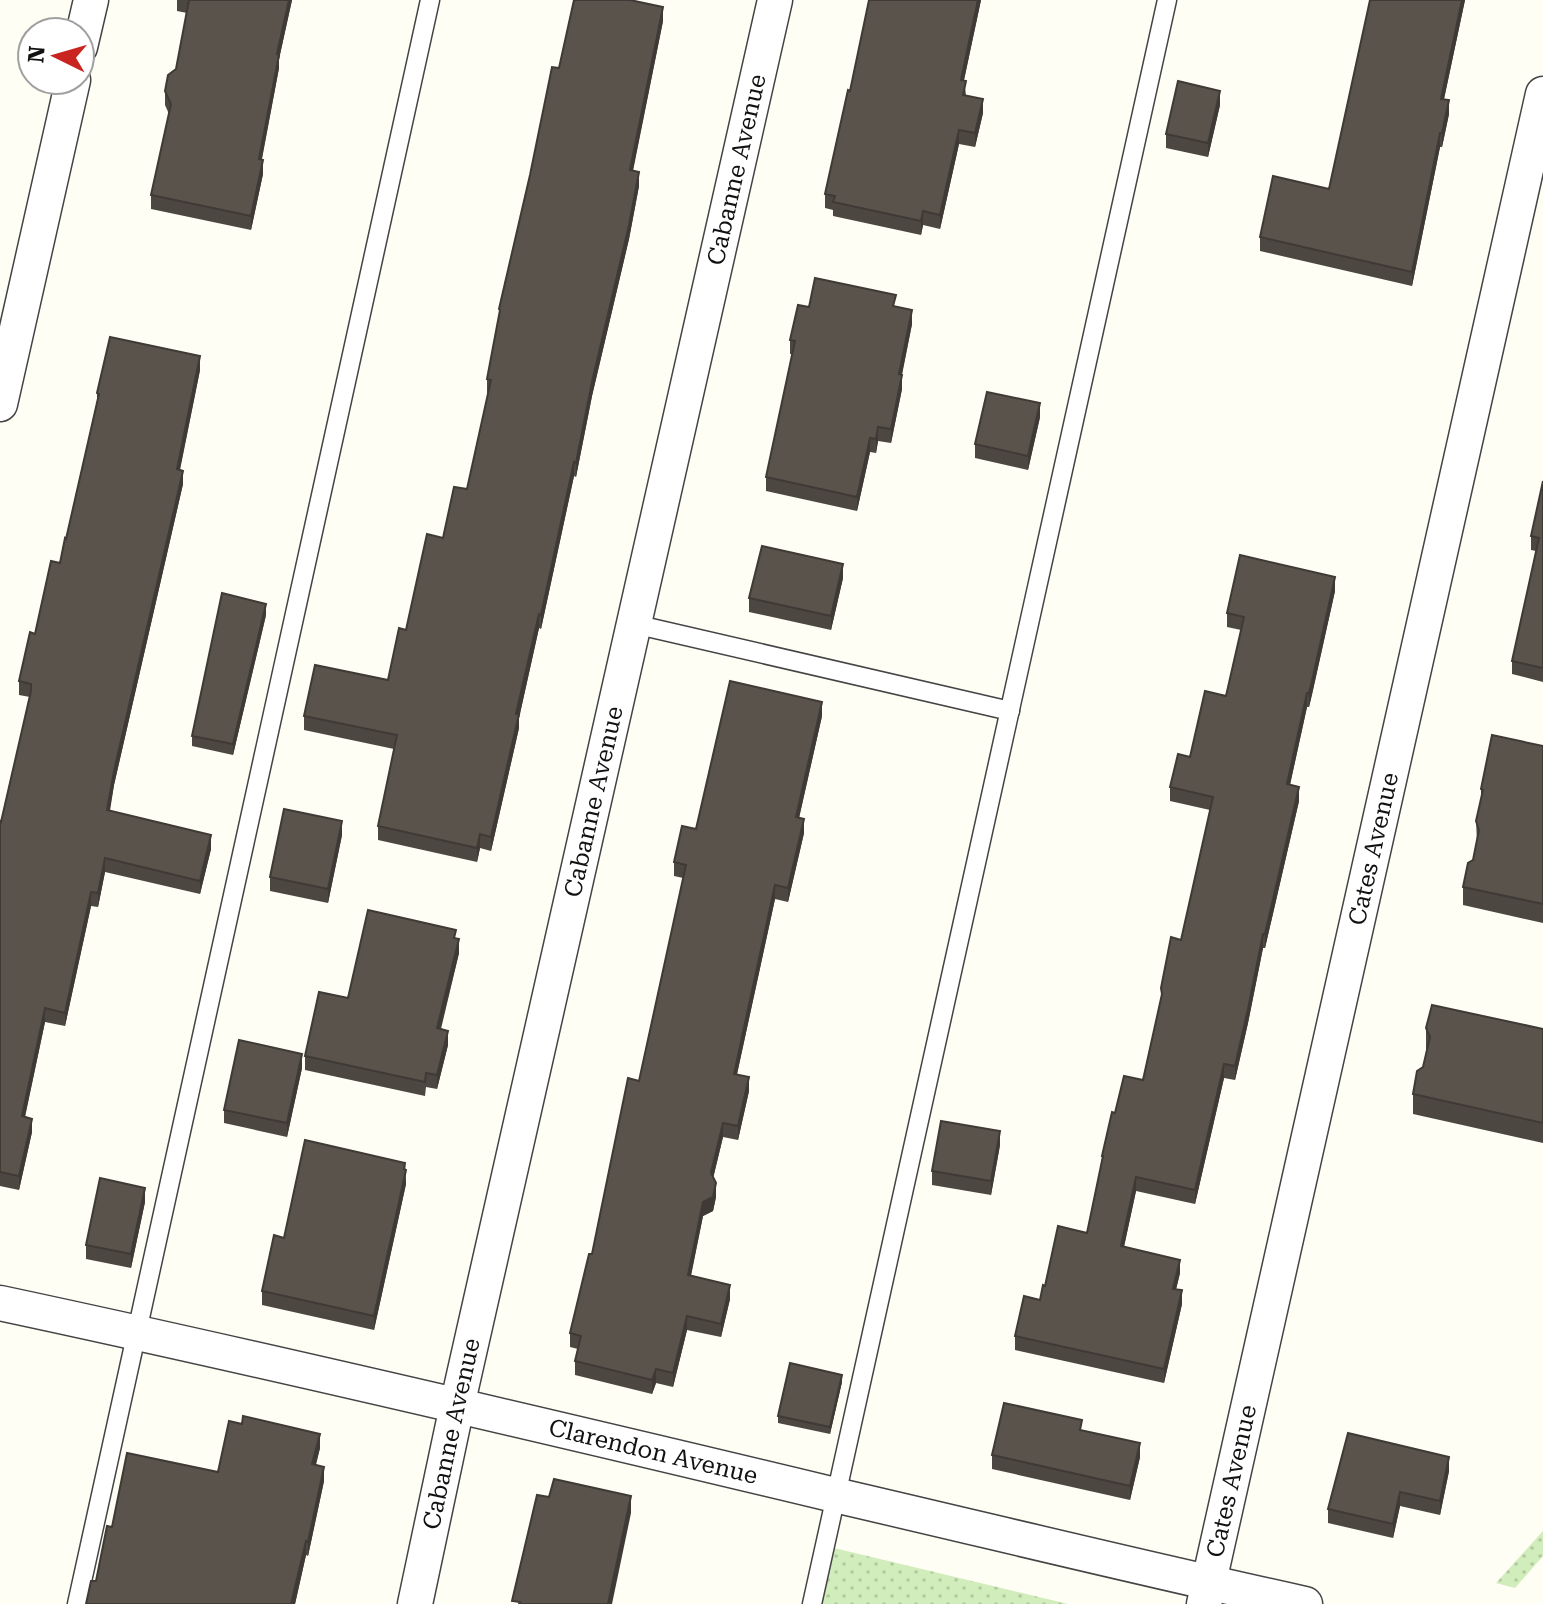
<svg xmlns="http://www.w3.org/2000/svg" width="1543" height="1604" font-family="'Roboto Serif',serif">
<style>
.grass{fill:url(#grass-dots)}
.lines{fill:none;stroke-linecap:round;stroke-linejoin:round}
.lane-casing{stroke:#444;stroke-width:21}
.street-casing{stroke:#444;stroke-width:37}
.lane{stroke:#fff;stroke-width:18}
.street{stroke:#fff;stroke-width:34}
.wall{fill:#4d4741}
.shaded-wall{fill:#3f3a35}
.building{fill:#5a534c;stroke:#3f3a35;stroke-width:2}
.labels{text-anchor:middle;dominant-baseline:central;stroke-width:8;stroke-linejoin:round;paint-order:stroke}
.street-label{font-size:24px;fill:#111;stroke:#fff}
</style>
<defs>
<pattern id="grass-dots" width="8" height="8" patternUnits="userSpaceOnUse" patternTransform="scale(2)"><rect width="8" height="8" fill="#d1edbb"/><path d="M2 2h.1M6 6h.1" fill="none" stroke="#b2caa0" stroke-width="1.8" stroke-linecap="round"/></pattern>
</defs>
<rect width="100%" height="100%" fill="#fffef4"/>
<!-- grass -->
<g class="grass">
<polygon points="1543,1531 1543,1556 1515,1588 1496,1583"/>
<polygon points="834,1548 1068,1604 822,1604"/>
</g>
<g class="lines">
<defs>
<g id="lane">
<polyline points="634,624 1010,711"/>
<polyline points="77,1604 430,0"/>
<polyline points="812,1604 1167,0"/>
</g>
<g id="street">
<polyline points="80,47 91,0"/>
<polyline points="0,404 73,80"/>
<path id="s1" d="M0,1303C281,1363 560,1429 839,1496C994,1532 1149,1570 1305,1604"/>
<path id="s2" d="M415,1604L457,1406L775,0"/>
<path id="s3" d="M1204,1604L1543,94"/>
</g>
</defs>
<!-- lane casing -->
<use href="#lane" class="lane-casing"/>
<!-- street casing -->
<use href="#street" class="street-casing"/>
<!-- lane -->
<use href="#lane" class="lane"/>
<!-- street -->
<use href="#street" class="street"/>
</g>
<!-- wall -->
<g class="wall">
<polygon points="177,0 292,0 279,59 279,68 262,159 263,174 251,230 151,209 151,195 169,114 165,105 165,91 176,69 187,13 177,11"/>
<polygon points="869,0 981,0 964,80 966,95 983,113 975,147 959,144 940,229 923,225 921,235 833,216 833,210 825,208 825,194 850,91"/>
<polygon points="1370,0 1465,0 1444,99 1449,114 1442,147 1440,147 1412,286 1260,251 1260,237 1329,189"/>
<polygon points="663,21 633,171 639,186 629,239 592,396 576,477 574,476 541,629 539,628 519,718 519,728 491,851 480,848 477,862 378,840 378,826 394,749 304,730 304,716 388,680 406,630 443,538 467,489 488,394 487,393 487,379 499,318 499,309 559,68"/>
<polygon points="1220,105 1208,157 1166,148 1166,134"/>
<polygon points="809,307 896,307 912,324 902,375 902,389 891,443 878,441 876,453 870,452 857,511 766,491 766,477 792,354 790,354 790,340"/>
<polygon points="200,370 180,470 183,484 114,785 110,811 211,849 200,894 105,872 98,907 91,906 65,1026 45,1022 25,1117 32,1132 19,1190 0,1186 0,821 1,822 30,697 19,695 19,681 60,563 66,539 97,401 97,393"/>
<polygon points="1040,417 1028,470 975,458 975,444"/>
<polygon points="1543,481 1543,682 1512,674 1512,661 1536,551 1531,550 1531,536"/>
<polygon points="843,578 831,630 749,612 749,598"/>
<polygon points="1335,591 1312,695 1309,707 1307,707 1290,785 1299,801 1265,948 1263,948 1248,1023 1235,1080 1224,1078 1195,1204 1136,1191 1124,1247 1180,1273 1176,1289 1182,1304 1164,1383 1015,1350 1015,1336 1040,1300 1045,1286 1087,1233 1102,1164 1102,1156 1115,1113 1143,1080 1161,997 1161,988 1181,940 1210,810 1170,801 1170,787 1190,757 1226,696 1241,630 1227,627 1227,613"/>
<polygon points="266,615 233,755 192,746 192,736"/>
<polygon points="822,716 799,818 804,833 788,902 775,899 737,1074 749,1091 738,1140 723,1137 713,1178 716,1197 713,1211 703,1216 691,1276 730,1299 721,1337 687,1330 673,1387 656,1383 652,1394 575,1375 575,1361 578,1349 570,1347 570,1333 639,1081 683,878 674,876 674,862 696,829"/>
<polygon points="1543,746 1543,923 1463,905 1463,887 1473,860 1477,842 1476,821 1481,800 1481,789"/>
<polygon points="342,835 328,903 270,891 270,877"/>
<polygon points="456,939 459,953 441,1029 448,1045 437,1089 426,1087 425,1096 305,1070 305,1056 348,998"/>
<polygon points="1426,1028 1543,1029 1543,1143 1413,1114 1413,1094 1423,1067 1427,1051 1426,1049"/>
<polygon points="302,1068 287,1137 224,1123 224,1110"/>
<polygon points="1000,1145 991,1195 932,1185 932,1171"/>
<polygon points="405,1170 406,1184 374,1330 262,1305 262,1291 284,1238"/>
<polygon points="145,1202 131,1268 86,1259 86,1245"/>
<polygon points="842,1382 830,1434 778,1423 778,1416"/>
<polygon points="320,1448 316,1465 324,1481 308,1556 306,1555 295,1604 86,1604 96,1581 112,1527 218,1472"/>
<polygon points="992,1455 1140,1457 1130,1500 992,1469"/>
<polygon points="1449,1471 1440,1515 1400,1506 1393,1538 1328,1523 1328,1509"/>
</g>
<!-- shaded-wall -->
<g class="shaded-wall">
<polygon points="289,0 292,0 279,59 279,68 259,173 259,159 277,54"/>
<polygon points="978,0 981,0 961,94 961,80"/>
<polygon points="1462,0 1465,0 1441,113 1441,99"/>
<polygon points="663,7 663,21 630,184 630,170"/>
<polygon points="1220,91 1220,105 1208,157 1208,143"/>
<polygon points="983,99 983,113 975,147 975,133"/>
<polygon points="1449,100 1449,114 1442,147 1442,133"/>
<polygon points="959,130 959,144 940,229 940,215"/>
<polygon points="1440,133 1440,147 1412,286 1412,272"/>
<polygon points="263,160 263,174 251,230 251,216"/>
<polygon points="639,172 639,186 629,239 592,396 576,477 576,463 592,382"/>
<polygon points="923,211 923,225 921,235 921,221"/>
<polygon points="912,310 912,324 899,388 899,374"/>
<polygon points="200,356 200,370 177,483 177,469"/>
<polygon points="902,375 902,389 891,443 891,429"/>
<polygon points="1040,403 1040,417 1028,470 1028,456"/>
<polygon points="878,427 878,441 876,453 876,439"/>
<polygon points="870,438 870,452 857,511 857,497"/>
<polygon points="574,462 574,476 541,629 541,615"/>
<polygon points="183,471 183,484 114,785 107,824 107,810 114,771"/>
<polygon points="843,564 843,578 831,630 831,616"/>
<polygon points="1335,577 1335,591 1309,707 1309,693"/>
<polygon points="266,604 266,615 233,755 233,744"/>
<polygon points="539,614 539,628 519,718 519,728 491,851 491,837 516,714"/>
<polygon points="1307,693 1307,707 1287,798 1287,784"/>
<polygon points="822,702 822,716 796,831 796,817"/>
<polygon points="1299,787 1299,801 1265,948 1265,934"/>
<polygon points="804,819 804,833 788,902 788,888"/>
<polygon points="342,821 342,835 328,903 328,889"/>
<polygon points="480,834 480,848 477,862 477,848"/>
<polygon points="211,835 211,849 200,894 200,881"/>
<polygon points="105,858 105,872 98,907 98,893"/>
<polygon points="775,885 775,899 734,1088 734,1074"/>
<polygon points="91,892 91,906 65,1026 65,1013"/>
<polygon points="1263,934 1263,948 1248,1023 1235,1080 1235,1066"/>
<polygon points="459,939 459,953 437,1042 437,1028"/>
<polygon points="45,1008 45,1022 22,1130 22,1116"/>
<polygon points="448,1031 448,1045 437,1089 437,1075"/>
<polygon points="302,1054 302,1068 287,1137 287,1123"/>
<polygon points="1224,1064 1224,1078 1195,1204 1195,1190"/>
<polygon points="749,1077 749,1091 738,1140 738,1126"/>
<polygon points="32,1119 32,1132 19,1190 19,1176"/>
<polygon points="723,1123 723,1137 711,1187 711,1173"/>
<polygon points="1000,1131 1000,1145 991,1195 991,1181"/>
<polygon points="405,1163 406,1184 374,1330 374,1316"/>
<polygon points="1136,1177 1136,1191 1121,1260 1121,1246"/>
<polygon points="716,1183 716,1197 713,1211 703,1216 688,1289 688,1275 703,1202"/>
<polygon points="145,1188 145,1202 131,1268 131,1254"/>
<polygon points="1180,1260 1180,1273 1173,1302 1173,1289"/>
<polygon points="730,1285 730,1299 721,1337 721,1324"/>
<polygon points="1182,1290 1182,1304 1164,1383 1164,1369"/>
<polygon points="687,1316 687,1330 673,1387 673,1373"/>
<polygon points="656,1369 656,1383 652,1394 652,1380"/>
<polygon points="842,1375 842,1382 830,1434 830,1427"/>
<polygon points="320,1434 320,1448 312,1478 312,1464"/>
<polygon points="1140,1443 1140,1457 1130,1500 1130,1486"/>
<polygon points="1449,1457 1449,1471 1440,1515 1440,1501"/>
<polygon points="324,1467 324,1481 308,1556 308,1542"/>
<polygon points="1400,1492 1400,1506 1393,1538 1393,1524"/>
<polygon points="631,1496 631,1513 612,1604 608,1604"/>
<polygon points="306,1541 306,1555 295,1604 291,1604"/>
</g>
<!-- building -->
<g class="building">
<polygon points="189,0 289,0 277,54 279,55 259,159 263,160 251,216 151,195 171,104 165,91 168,75 176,69"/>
<polygon points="574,0 630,0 663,7 630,170 639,172 629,225 592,382 576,463 574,462 541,615 539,614 516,714 519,714 491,837 480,834 477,848 378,826 397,735 304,716 315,665 388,680 399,628 406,630 427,534 443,538 454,487 467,489 491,380 487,379 500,310 499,309 530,175 552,67 559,68"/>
<polygon points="869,0 978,0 961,80 966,81 963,95 983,99 975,133 959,130 940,215 923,211 921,221 833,202 835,196 825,194 848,90 850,91"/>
<polygon points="1370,0 1462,0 1441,99 1449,100 1442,133 1440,133 1412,272 1260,237 1273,176 1329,189"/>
<polygon points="1178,81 1220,91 1208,143 1166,134"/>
<polygon points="815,278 896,295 893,306 912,310 899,374 902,375 891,429 878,427 876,439 870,438 857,497 766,477 795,341 790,340 798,305 809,307"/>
<polygon points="110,337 200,356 177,469 183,471 114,771 107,810 211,835 200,881 105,858 98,893 91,892 65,1013 45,1008 22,1116 32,1119 19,1176 0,1172 0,821 1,822 31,691 31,684 19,681 30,632 35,634 51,561 60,563 65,538 66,539 99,394 97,393"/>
<polygon points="987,392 1040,403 1028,456 975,444"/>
<polygon points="1543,481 1543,668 1512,661 1539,538 1531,536"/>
<polygon points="762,546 843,564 831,616 749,598"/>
<polygon points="1240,555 1335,577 1312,681 1309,693 1307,693 1287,784 1299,787 1265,934 1263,934 1248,1009 1235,1066 1224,1064 1195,1190 1136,1177 1121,1246 1180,1260 1173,1289 1182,1290 1164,1369 1015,1336 1024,1296 1040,1300 1043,1285 1045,1286 1058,1226 1087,1233 1103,1156 1102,1156 1112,1112 1115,1113 1124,1076 1143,1080 1162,994 1161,988 1171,937 1181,940 1213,797 1170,787 1178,754 1190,757 1205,691 1226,696 1244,617 1227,613"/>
<polygon points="222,593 266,604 233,744 192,736"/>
<polygon points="730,681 822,702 796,817 804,819 788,888 775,885 734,1074 749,1077 738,1126 723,1123 711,1173 716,1183 713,1197 703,1202 688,1275 730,1285 721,1324 687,1316 673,1373 656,1369 652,1380 575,1361 581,1336 570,1333 589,1254 592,1254 628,1078 639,1081 686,865 674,862 682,826 696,829"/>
<polygon points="1492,735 1543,746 1543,904 1463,887 1468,863 1473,860 1479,830 1476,821 1483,790 1481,789"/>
<polygon points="284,809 342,821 328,889 270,877"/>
<polygon points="368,910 456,930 454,938 459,939 437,1028 448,1031 437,1075 426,1073 425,1082 305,1056 319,992 348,998"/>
<polygon points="1432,1005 1543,1029 1543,1123 1413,1094 1417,1071 1423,1067 1430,1037 1426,1028"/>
<polygon points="239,1040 302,1054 287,1123 224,1110"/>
<polygon points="941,1121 1000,1131 991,1181 932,1171"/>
<polygon points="305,1140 405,1163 404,1169 406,1170 374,1316 262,1291 274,1235 284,1238"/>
<polygon points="100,1178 145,1188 131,1254 86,1245"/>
<polygon points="790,1363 842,1375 830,1427 778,1416"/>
<polygon points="1004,1403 1082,1420 1080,1430 1140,1443 1130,1486 992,1455"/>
<polygon points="243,1416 320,1434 312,1464 324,1467 308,1542 306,1541 291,1604 86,1604 91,1581 96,1581 107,1526 112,1527 127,1453 218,1472 229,1421 242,1424"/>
<polygon points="1348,1433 1449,1457 1440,1501 1400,1492 1393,1524 1328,1509"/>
<polygon points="554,1479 631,1496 608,1604 519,1604 520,1602 512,1601 537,1495 549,1497"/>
</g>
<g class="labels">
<!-- street labels -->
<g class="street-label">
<text stroke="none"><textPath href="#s2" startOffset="1470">Cabanne Avenue</textPath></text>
<text stroke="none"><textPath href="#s2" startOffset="822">Cabanne Avenue</textPath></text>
<text stroke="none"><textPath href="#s3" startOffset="774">Cates Avenue</textPath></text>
<text stroke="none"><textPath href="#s2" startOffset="174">Cabanne Avenue</textPath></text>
<text stroke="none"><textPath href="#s1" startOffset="670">Clarendon Avenue</textPath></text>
<text stroke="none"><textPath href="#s3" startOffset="126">Cates Avenue</textPath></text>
</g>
</g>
<!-- north arrow -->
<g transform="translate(56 56) rotate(275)"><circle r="38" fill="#ffffff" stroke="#a0a0a0" stroke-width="2"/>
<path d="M0-6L14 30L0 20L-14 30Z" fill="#c92420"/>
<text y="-12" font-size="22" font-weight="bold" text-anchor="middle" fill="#111111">N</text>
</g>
</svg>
